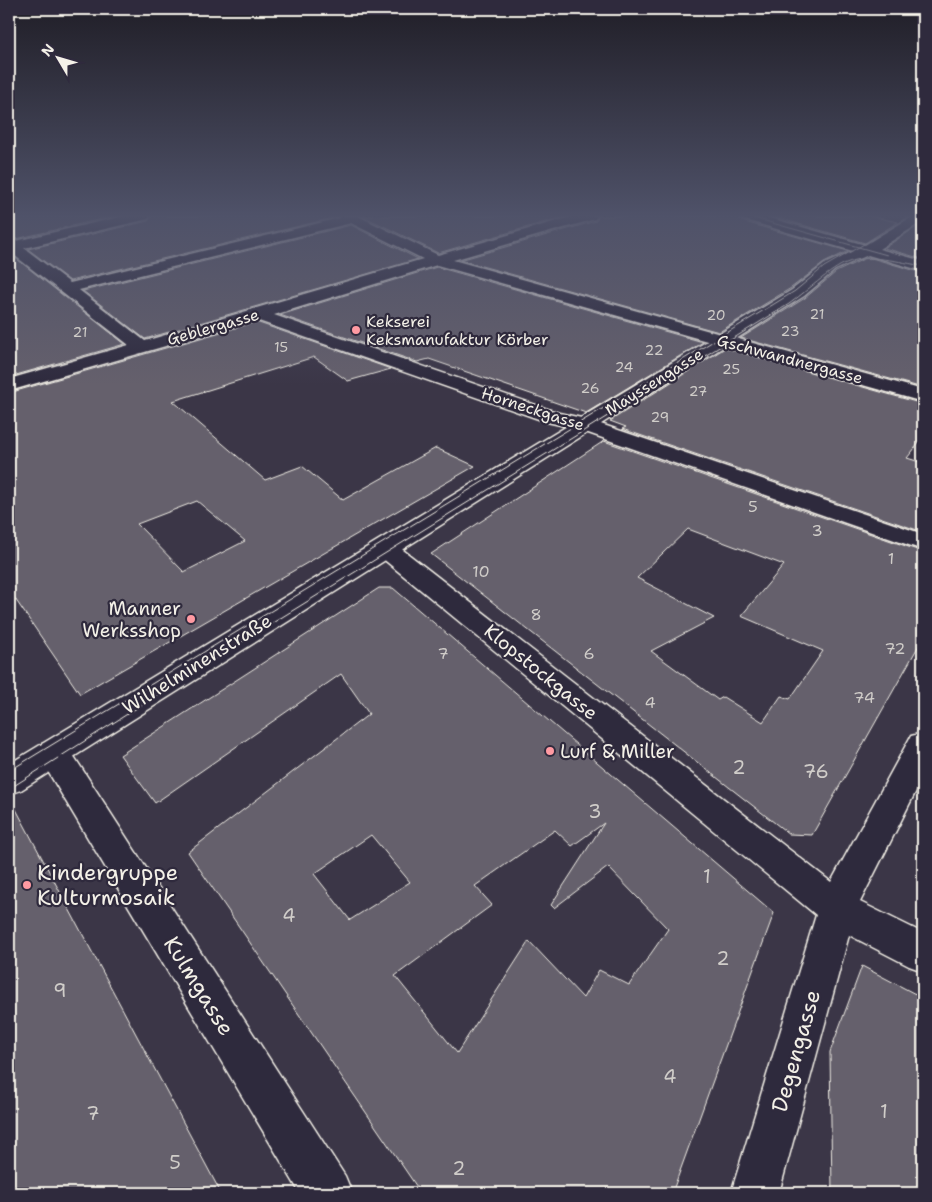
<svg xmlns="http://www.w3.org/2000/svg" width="932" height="1202" font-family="'Shantell Sans',sans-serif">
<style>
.building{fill:#65616c;stroke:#f4f1e8;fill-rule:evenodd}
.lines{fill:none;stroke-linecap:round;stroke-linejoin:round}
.minor-casing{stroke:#f4f1e8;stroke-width:3}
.tertiary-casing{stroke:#f4f1e8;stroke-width:3}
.minor{fill:#2f2a3d;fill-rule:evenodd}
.tertiary{fill:#2f2a3d;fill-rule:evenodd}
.tram{stroke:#f4f1e8;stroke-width:1}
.poi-dot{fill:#ff9aa2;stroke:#2f2a3d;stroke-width:2}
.labels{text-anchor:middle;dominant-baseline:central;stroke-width:4.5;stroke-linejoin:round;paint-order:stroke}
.far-number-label{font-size:14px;fill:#d0cdc9}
.far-poi-label{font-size:16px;fill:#f4f1e8;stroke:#2f2a3d;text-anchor:start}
.far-street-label{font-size:16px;fill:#f4f1e8;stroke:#2f2a3d}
.number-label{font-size:16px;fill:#d0cdc9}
.poi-label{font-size:19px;fill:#f4f1e8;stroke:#2f2a3d;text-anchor:end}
.street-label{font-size:19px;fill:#f4f1e8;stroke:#2f2a3d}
.near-number-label{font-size:19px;fill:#d0cdc9}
.near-poi-label{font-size:22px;fill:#f4f1e8;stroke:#2f2a3d;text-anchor:start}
.near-street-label{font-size:22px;fill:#f4f1e8;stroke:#2f2a3d}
</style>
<rect width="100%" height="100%" fill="#3b3647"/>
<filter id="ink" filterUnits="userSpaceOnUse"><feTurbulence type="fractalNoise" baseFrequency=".02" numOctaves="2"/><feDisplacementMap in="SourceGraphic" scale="10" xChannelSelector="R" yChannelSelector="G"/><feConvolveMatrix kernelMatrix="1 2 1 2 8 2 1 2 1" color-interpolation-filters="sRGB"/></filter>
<g filter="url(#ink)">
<!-- building -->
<g class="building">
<polygon points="9,216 114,216 16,239 9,237"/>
<polygon points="152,216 337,216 337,217 70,281 28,249 148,221"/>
<polygon points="363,216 566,216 438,253"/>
<polygon points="599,216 738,216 741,221 848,251 824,263 791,288 719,332 460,260 596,221"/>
<polygon points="771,216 869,216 898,222 865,243"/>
<polygon points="351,225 418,259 145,339 83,291"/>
<polygon points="918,226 923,227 923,259 884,248"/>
<polygon points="9,253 125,344 9,377"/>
<polygon points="868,257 923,273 923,388 741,338 805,298 836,272"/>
<polygon points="437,267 703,342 586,413 429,359 417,362 280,315"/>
<path d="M256,322L391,369L348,381L314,357L173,401L265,480L302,466L343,500L436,448L475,466L80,694L9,590V393ZM197,501L245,541L184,572L137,524Z"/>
<polygon points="725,348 923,404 923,438 907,458 923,463 923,532 622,429 626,427 610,421"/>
<path d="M604,441L923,552V638L812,835L789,834L431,554ZM688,529L784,565L741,616L823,651L790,699L781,696L763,722L723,697L718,700L651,651L714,618L637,578Z"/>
<path d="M379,588H393L774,913L672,1193H421L188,852L369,714L341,674L155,803L120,755ZM604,823L551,905L554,908L608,867L668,929L629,985L599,970L583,998L529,941L457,1053L395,976L492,905L475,886L555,830L572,846ZM371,835L410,882L350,920L314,874Z"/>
<polygon points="9,796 76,922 221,1193 9,1193"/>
<polygon points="862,966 923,998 923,1193 832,1193 830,1052"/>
</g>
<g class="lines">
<defs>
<g id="minor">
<path d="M124,216H150L148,219L24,248L70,283L340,218L339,216H358L438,255L574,216H597L595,219L453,260L923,390V402L437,265L274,315L559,413L586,419L923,534V550L574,428L547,422L256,320L9,391V379L129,345L9,251V239L16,241ZM351,223L423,259L145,341L79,290Z"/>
<polygon points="385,540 394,543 831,882 911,736 923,733 923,777 860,902 923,933 923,971 909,966 849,935 779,1193 731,1193 816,915 376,553 372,548 376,543"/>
<polygon points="54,741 66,744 345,1176 352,1193 300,1193 37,753 42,744"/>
</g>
<polygon id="tertiary" points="740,216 763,216 865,245 912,216 923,216 923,221 879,249 923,261 923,271 868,255 835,270 804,296 21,790 9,794 9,764 792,290 825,264 853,251 742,219"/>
</defs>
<!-- minor casing -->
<use href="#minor" class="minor-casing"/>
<!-- tertiary casing -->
<use href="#tertiary" class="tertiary-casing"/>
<!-- minor -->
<use href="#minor" class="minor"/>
<!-- tertiary -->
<use href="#tertiary" class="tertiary"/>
<!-- tram -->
<g class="tram">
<polyline points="747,216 887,255"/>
<polyline points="9,771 774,304 795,291 824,267 913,216"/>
<path d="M9,789L211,661L789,304C803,294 832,268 846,263C870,253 899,262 923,266"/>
</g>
</g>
</g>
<!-- sky -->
<linearGradient id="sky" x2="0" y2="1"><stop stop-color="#201e27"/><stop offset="0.56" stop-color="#4f5269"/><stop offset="1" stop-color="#4f5269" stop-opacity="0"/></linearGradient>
<rect width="932" height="385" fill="url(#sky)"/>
<!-- markers -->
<g class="poi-dot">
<circle cx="356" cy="330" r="5"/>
<circle cx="191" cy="619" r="5"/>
<circle cx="550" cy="751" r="5"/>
<circle cx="27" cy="885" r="5"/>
</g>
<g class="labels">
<!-- far-number labels -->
<g class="far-number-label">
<text x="817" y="314">21</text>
<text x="716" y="315">20</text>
<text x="790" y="331">23</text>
<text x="80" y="332">21</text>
<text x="281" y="347">15</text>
<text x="654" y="350">22</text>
<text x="624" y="367">24</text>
<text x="731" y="369">25</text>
<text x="590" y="388">26</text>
<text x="698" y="391">27</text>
<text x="660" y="417">29</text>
</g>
<!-- far-poi labels -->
<g class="far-poi-label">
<text x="366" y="321">Kekserei<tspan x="366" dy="18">Keksmanufaktur Körber</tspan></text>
</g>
<!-- far-street labels -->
<g class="far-street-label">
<text transform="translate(213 327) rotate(-16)">Geblergasse</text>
<text transform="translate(790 359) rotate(15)">Gschwandnergasse</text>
<text transform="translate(654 382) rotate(-32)">Mayssengasse</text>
<text transform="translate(533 409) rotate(18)">Horneckgasse</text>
</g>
<!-- number labels -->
<g class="number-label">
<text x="753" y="506">5</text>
<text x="817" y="530">3</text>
<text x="891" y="558">1</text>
<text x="481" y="571">10</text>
<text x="536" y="614">8</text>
<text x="895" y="648">72</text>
<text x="443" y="653">7</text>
<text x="589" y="653">6</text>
<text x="864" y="697">74</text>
<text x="650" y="702">4</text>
</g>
<!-- poi labels -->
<g class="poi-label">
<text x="181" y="608">Manner<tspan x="181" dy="22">Werksshop</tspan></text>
<text x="560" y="751" text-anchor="start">Lurf &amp; Miller</text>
</g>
<!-- street labels -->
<g class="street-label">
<text transform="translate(197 664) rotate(-32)">Wilhelminenstraße</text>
<text transform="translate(541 672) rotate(39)">Klopstockgasse</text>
</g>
<!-- near-number labels -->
<g class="near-number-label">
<text x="739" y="767">2</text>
<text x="816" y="771">76</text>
<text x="595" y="811">3</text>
<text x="707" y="876">1</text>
<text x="289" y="915">4</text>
<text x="723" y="958">2</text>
<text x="60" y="990">9</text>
<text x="670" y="1076">4</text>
<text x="884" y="1111">1</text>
<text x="93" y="1113">7</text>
<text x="175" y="1162">5</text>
<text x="459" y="1168">2</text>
</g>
<!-- near-poi labels -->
<g class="near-poi-label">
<text x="37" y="872">Kindergruppe<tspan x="37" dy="25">Kulturmosaik</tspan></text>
</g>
<!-- near-street labels -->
<g class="near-street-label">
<text transform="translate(199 986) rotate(58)">Kulmgasse</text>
<text transform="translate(796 1051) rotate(-74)">Degengasse</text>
</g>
</g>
<!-- margin -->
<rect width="932" height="1202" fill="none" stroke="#2f2a3d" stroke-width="30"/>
<rect x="15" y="15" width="902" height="1172" fill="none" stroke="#f4f1e8" stroke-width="2" filter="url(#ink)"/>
<!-- north arrow -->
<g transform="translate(58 58) rotate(308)" stroke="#2f2a3d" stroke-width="4" paint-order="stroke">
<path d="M0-4L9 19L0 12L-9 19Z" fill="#f4f1e8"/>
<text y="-8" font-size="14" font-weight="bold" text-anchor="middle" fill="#f4f1e8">N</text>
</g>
</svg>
